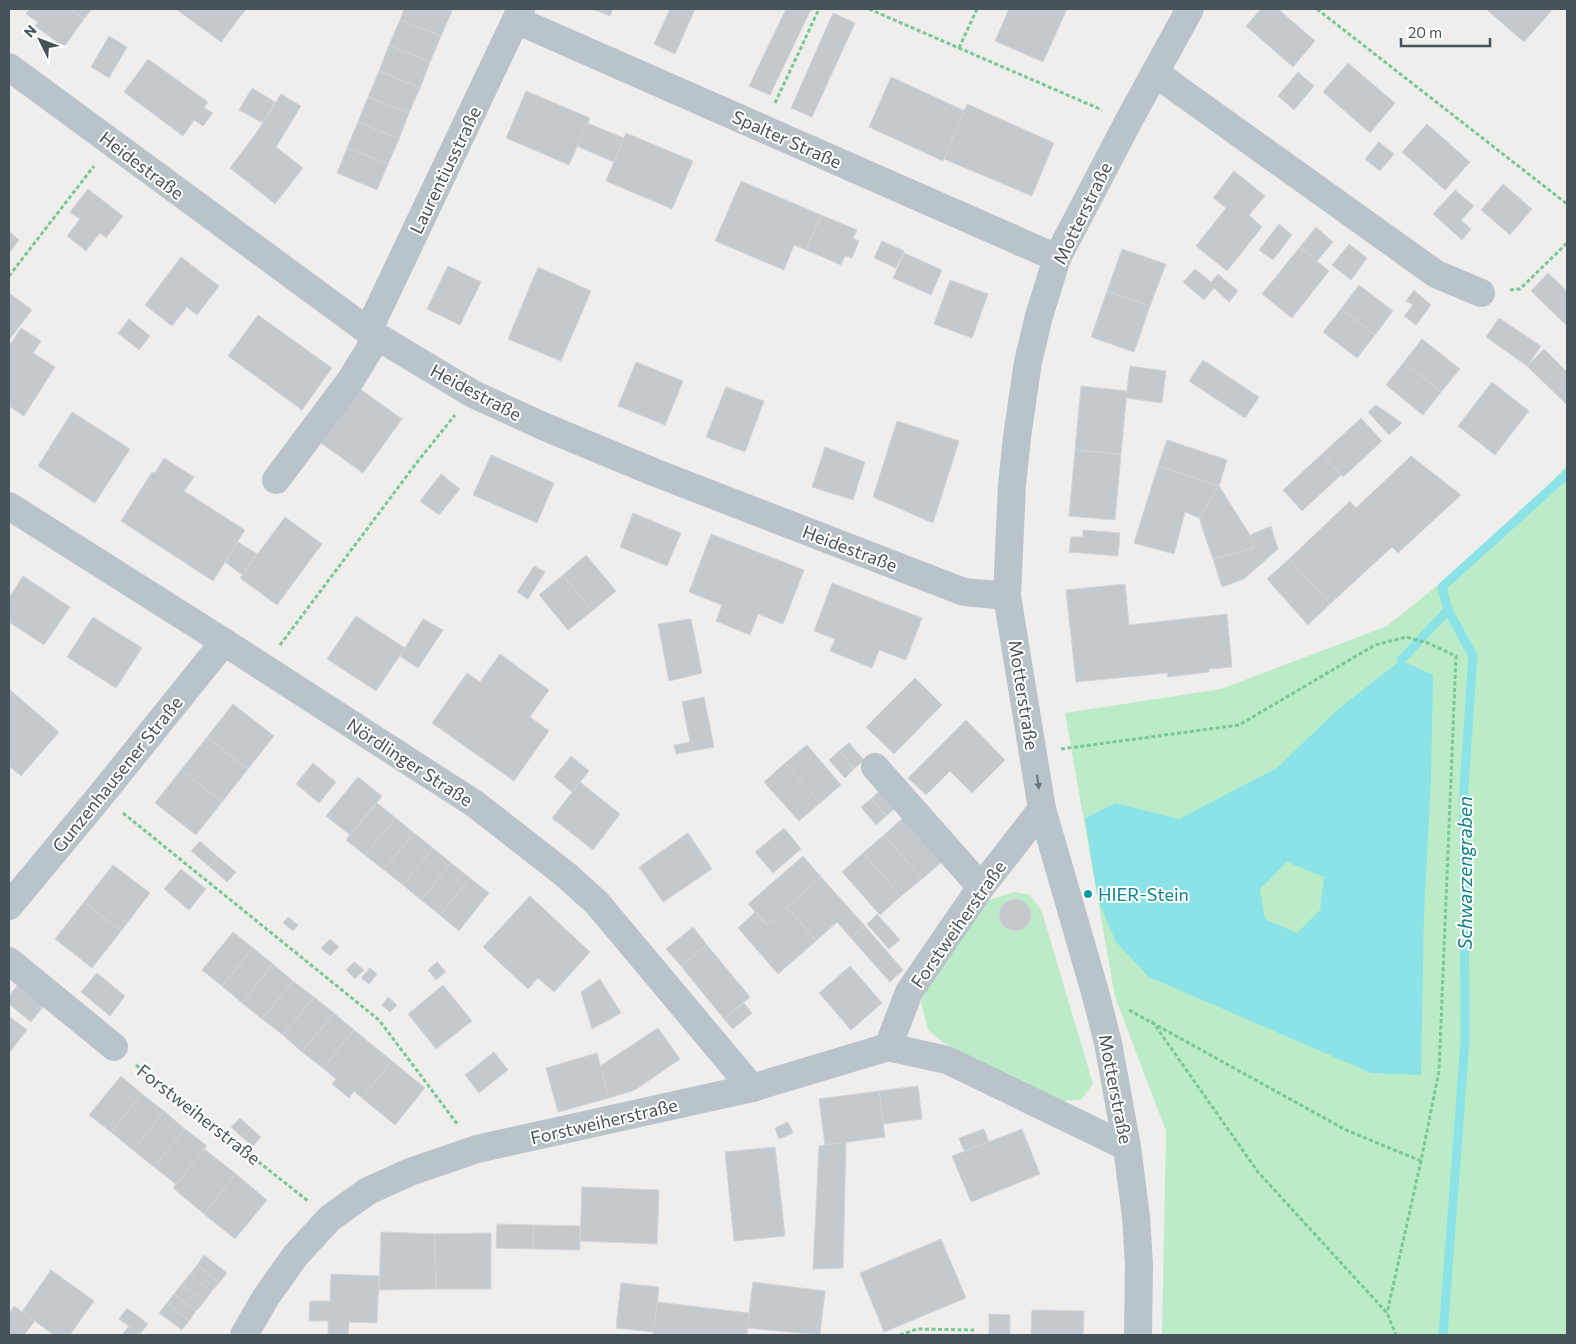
<svg xmlns="http://www.w3.org/2000/svg" width="1576" height="1344" font-family="Commissioner,sans-serif">
<style>
.green{fill:#bcecc7}
.water{fill:#8be3e8;fill-rule:evenodd}
.lines{fill:none;stroke-linecap:round;stroke-linejoin:round}
.stream{stroke:#8be3e8;stroke-width:9}
.building{fill:#c4c9cd;stroke:#d1d5d9}
.path{stroke:#76c993;stroke-width:3;stroke-dasharray:4 2.5;stroke-linecap:butt}
.minor{stroke:#b9c4ca;stroke-width:28}
.oneway{fill:#68767c}
.culture-dot{fill:#0f9aa8;stroke:#fff;stroke-width:2}
.labels{text-anchor:middle;dominant-baseline:central;stroke-width:4;stroke-linejoin:round;paint-order:stroke}
.street-label{font-size:18px;fill:#46545a;stroke:#fff}
.culture-label{font-size:18px;fill:#0d838f;stroke:#fff;text-anchor:start}
.water-label{font-size:19px;font-style:italic;fill:#127f84;stroke:#fff}
</style>
<rect width="100%" height="100%" fill="#f0eded"/>
<!-- green -->
<g class="green">
<polygon points="1567,465 1567,1335 1162,1335 1166,1131 1115,997 1065,713 1221,689 1387,626 1503,533"/>
<polygon points="1014,892 1030,895 1042,912 1093,1084 1081,1100 1060,1101 944,1043 928,1030 921,1002 928,985 986,901"/>
</g>
<!-- water -->
<path class="water" d="M1401,660L1433,675L1431,779L1424,915L1421,1075L1371,1073L1149,977L1116,942L1098,900L1085,818L1115,803L1179,819L1277,768L1337,710ZM1287,862L1324,877L1320,910L1297,933L1265,919L1260,889Z"/>
<g class="lines">
<!-- stream -->
<g class="stream">
<polyline points="1401,660 1448,610"/>
<polyline points="1443,1335 1465,1042 1464,787 1473,656 1448,610 1442,587 1567,474"/>
</g>
</g>
<!-- building -->
<g class="building">
<polygon points="29,9 70,9 84,19 64,47 35,26 38,22 26,14"/>
<polygon points="70,9 92,9 84,19"/>
<polygon points="176,9 246,9 221,42"/>
<polygon points="404,9 446,9 452,11 441,36 400,20"/>
<polygon points="592,9 613,9 610,16"/>
<polygon points="670,9 695,9 675,54 654,44"/>
<polygon points="786,9 811,9 770,95 749,86"/>
<polygon points="1009,9 1067,9 1043,62 995,41"/>
<polygon points="1261,9 1278,9 1315,41 1293,67 1246,26"/>
<polygon points="1486,9 1553,9 1524,42"/>
<polygon points="833,13 855,23 812,117 791,108"/>
<polygon points="400,20 441,36 430,62 389,45"/>
<polygon points="109,36 127,47 109,78 91,67"/>
<polygon points="389,45 430,62 420,88 379,71"/>
<polygon points="148,59 208,102 204,108 213,113 203,126 194,120 183,136 124,92"/>
<polygon points="1348,63 1395,103 1370,133 1323,92"/>
<polygon points="379,71 420,88 409,113 368,97"/>
<polygon points="1298,72 1314,86 1294,110 1278,96"/>
<polygon points="891,77 965,111 943,161 869,127"/>
<polygon points="252,88 275,102 263,123 239,110"/>
<polygon points="526,91 590,118 569,165 506,138"/>
<polygon points="281,94 301,106 276,147 303,168 275,204 230,168 257,132"/>
<polygon points="368,97 409,113 399,139 358,122"/>
<polygon points="967,104 1054,143 1032,196 944,159"/>
<polygon points="358,122 399,139 388,164 347,148"/>
<polygon points="587,123 624,138 614,162 577,146"/>
<polygon points="1427,124 1470,162 1445,190 1402,152"/>
<polygon points="626,133 693,161 672,209 606,181"/>
<polygon points="1379,142 1394,154 1380,171 1365,159"/>
<polygon points="347,148 388,164 377,190 337,173"/>
<polygon points="1234,171 1265,196 1249,215 1262,227 1227,271 1196,246 1226,208 1213,198"/>
<polygon points="741,181 821,215 806,250 794,245 784,270 715,241"/>
<polygon points="1503,184 1532,209 1510,235 1481,210"/>
<polygon points="88,189 123,216 106,238 100,233 86,251 67,236 80,219 70,212"/>
<polygon points="1455,190 1474,206 1461,220 1471,229 1462,240 1433,214"/>
<polygon points="821,215 857,230 853,238 859,241 852,258 845,256 841,265 806,250"/>
<polygon points="1279,224 1292,235 1273,260 1259,250"/>
<polygon points="1316,227 1333,242 1317,261 1300,247"/>
<polygon points="9,231 19,240 9,253"/>
<polygon points="882,241 904,251 896,268 874,258"/>
<polygon points="1349,244 1367,258 1351,280 1332,265"/>
<polygon points="1300,247 1329,271 1292,318 1262,294"/>
<polygon points="1122,249 1166,264 1150,306 1107,291"/>
<polygon points="904,253 942,270 931,295 893,278"/>
<polygon points="181,257 219,286 197,315 187,307 172,326 145,305"/>
<polygon points="448,266 481,282 460,325 427,309"/>
<polygon points="538,267 591,291 561,361 508,339"/>
<polygon points="1195,269 1211,282 1218,274 1238,291 1229,302 1214,288 1204,300 1183,282"/>
<polygon points="1548,273 1567,291 1567,326 1531,291"/>
<polygon points="950,280 988,294 972,338 934,324"/>
<polygon points="1359,285 1393,311 1375,335 1341,309"/>
<polygon points="1414,290 1431,305 1416,325 1404,316 1413,305 1406,301"/>
<polygon points="1107,291 1150,306 1134,352 1091,337"/>
<polygon points="9,293 32,310 9,340"/>
<polygon points="1341,309 1375,335 1357,358 1323,332"/>
<polygon points="258,315 332,368 302,410 228,356"/>
<polygon points="1499,318 1541,346 1527,366 1486,337"/>
<polygon points="129,319 150,336 139,350 118,333"/>
<polygon points="21,328 41,341 33,353 55,367 24,416 9,406 9,346"/>
<polygon points="1422,339 1460,369 1441,392 1404,362"/>
<polygon points="1544,349 1567,372 1567,405 1527,366"/>
<polygon points="1203,360 1259,397 1245,418 1189,381"/>
<polygon points="636,362 683,381 665,425 618,406"/>
<polygon points="1404,362 1441,392 1423,415 1386,385"/>
<polygon points="1130,366 1166,371 1162,403 1126,398"/>
<polygon points="1492,382 1529,411 1495,455 1458,426"/>
<polygon points="1081,386 1127,391 1121,454 1075,450"/>
<polygon points="726,387 764,401 745,452 706,437"/>
<polygon points="360,389 402,419 363,473 321,443"/>
<polygon points="1376,405 1402,423 1389,435 1368,412"/>
<polygon points="72,412 130,449 95,503 38,466"/>
<polygon points="1361,418 1382,441 1343,477 1322,454"/>
<polygon points="897,421 959,441 933,523 873,497"/>
<polygon points="1167,440 1227,460 1219,486 1158,466"/>
<polygon points="825,447 865,462 853,500 812,487"/>
<polygon points="1075,450 1121,454 1115,520 1069,516"/>
<polygon points="1322,454 1341,475 1302,511 1283,490"/>
<polygon points="491,455 554,483 537,523 473,495"/>
<polygon points="1411,456 1461,495 1398,553 1392,547 1330,604 1289,559 1350,501 1356,508"/>
<polygon points="164,458 194,477 184,491 245,530 213,581 121,521 152,472 155,473"/>
<polygon points="1158,466 1219,486 1199,518 1185,512 1174,554 1134,543"/>
<polygon points="441,474 460,489 439,515 420,501"/>
<polygon points="1219,486 1250,535 1254,548 1213,559 1199,518"/>
<polygon points="633,513 681,533 667,566 620,547"/>
<polygon points="285,517 322,544 277,605 240,578"/>
<polygon points="1271,526 1278,549 1244,579 1222,587 1213,559 1254,548 1250,535"/>
<polygon points="1083,530 1120,533 1118,556 1069,552 1071,537 1083,537"/>
<polygon points="711,534 804,570 783,624 758,614 750,635 716,621 722,605 689,592"/>
<polygon points="238,542 257,554 242,575 225,562"/>
<polygon points="586,555 616,591 592,611 563,575"/>
<polygon points="1289,559 1330,604 1308,625 1267,579"/>
<polygon points="534,566 545,572 528,599 517,592"/>
<polygon points="563,575 592,611 568,630 539,595"/>
<polygon points="23,576 70,607 44,645 9,622 9,598"/>
<polygon points="832,583 922,618 906,660 879,650 872,668 830,651 835,639 814,631"/>
<polygon points="1125,584 1129,625 1227,614 1232,667 1209,669 1209,672 1168,677 1167,673 1076,682 1066,590"/>
<polygon points="356,616 405,648 376,691 327,659"/>
<polygon points="93,617 142,648 116,688 67,657"/>
<polygon points="423,619 443,630 418,668 400,656"/>
<polygon points="691,619 702,673 669,681 658,624"/>
<polygon points="500,654 549,690 530,717 549,731 514,781 432,723 467,673 480,682"/>
<polygon points="915,678 942,705 894,754 866,727"/>
<polygon points="9,689 59,732 21,776 9,766"/>
<polygon points="704,697 714,747 676,754 674,745 690,742 682,702"/>
<polygon points="233,704 274,736 248,769 207,737"/>
<polygon points="966,720 1005,760 972,793 950,771 926,795 908,778"/>
<polygon points="207,737 248,769 222,802 181,770"/>
<polygon points="849,743 864,760 854,769 839,751"/>
<polygon points="807,745 841,785 820,803 785,763"/>
<polygon points="839,751 854,769 845,778 829,760"/>
<polygon points="571,756 589,771 572,792 554,777"/>
<polygon points="313,763 336,782 319,803 296,784"/>
<polygon points="785,763 820,803 799,821 764,782"/>
<polygon points="181,770 222,802 196,835 155,803"/>
<polygon points="358,777 382,796 350,835 326,816"/>
<polygon points="580,782 620,814 593,850 552,818"/>
<polygon points="880,790 896,808 886,816 871,799"/>
<polygon points="871,799 886,816 876,825 861,807"/>
<polygon points="377,803 396,818 365,855 346,840"/>
<polygon points="905,816 943,861 922,879 884,835"/>
<polygon points="396,818 414,833 384,870 365,855"/>
<polygon points="784,828 801,849 773,873 755,852"/>
<polygon points="414,833 433,848 403,885 384,870"/>
<polygon points="688,833 712,869 663,902 639,867"/>
<polygon points="884,835 922,879 901,896 863,853"/>
<polygon points="200,841 218,857 210,867 191,851"/>
<polygon points="433,848 451,863 421,900 403,885"/>
<polygon points="863,853 901,896 880,915 842,872"/>
<polygon points="803,856 821,877 767,925 748,904"/>
<polygon points="218,857 236,872 227,882 210,867"/>
<polygon points="451,863 470,878 440,915 421,900"/>
<polygon points="113,865 150,893 121,931 84,902"/>
<polygon points="181,869 206,889 189,910 164,889"/>
<polygon points="821,877 865,926 851,938 837,922 816,941 787,907"/>
<polygon points="470,878 489,893 459,931 440,915"/>
<polygon points="530,896 590,952 554,992 538,978 528,989 483,947"/>
<circle cx="1015" cy="915" r="16"/>
<polygon points="84,902 121,931 92,968 55,939"/>
<polygon points="787,907 816,941 778,974 738,928 755,912 767,925"/>
<polygon points="877,914 900,940 889,949 867,924"/>
<polygon points="288,917 298,925 293,931 283,923"/>
<polygon points="865,926 903,970 890,982 851,938"/>
<polygon points="693,927 707,945 681,966 666,949"/>
<polygon points="233,932 253,948 222,986 202,970"/>
<polygon points="330,939 339,947 330,956 321,948"/>
<polygon points="707,945 750,997 724,1019 681,966"/>
<polygon points="253,948 273,964 242,1003 222,986"/>
<polygon points="354,962 364,970 355,979 346,970"/>
<polygon points="437,962 446,972 436,980 428,970"/>
<polygon points="273,964 293,981 262,1019 242,1003"/>
<polygon points="850,966 882,1003 851,1030 819,993"/>
<polygon points="370,968 377,974 369,984 361,978"/>
<polygon points="97,973 125,996 110,1016 81,992"/>
<polygon points="600,979 621,1013 592,1029 581,992"/>
<polygon points="293,981 314,997 283,1035 262,1019"/>
<polygon points="20,982 46,1003 31,1022 9,1004 9,996"/>
<polygon points="443,985 472,1021 436,1049 408,1014"/>
<polygon points="314,997 334,1013 302,1052 283,1035"/>
<polygon points="388,997 397,1005 390,1012 382,1005"/>
<polygon points="744,1003 752,1013 733,1029 724,1019"/>
<polygon points="334,1013 354,1030 323,1068 302,1052"/>
<polygon points="9,1016 27,1030 9,1053"/>
<polygon points="658,1028 680,1059 635,1090 609,1098 600,1066"/>
<polygon points="354,1030 392,1061 362,1098 354,1091 349,1098 332,1084 336,1079 323,1068"/>
<polygon points="494,1052 508,1070 479,1093 465,1075"/>
<polygon points="597,1053 609,1098 558,1112 546,1068"/>
<polygon points="392,1061 425,1088 395,1125 362,1098"/>
<polygon points="121,1076 142,1094 111,1132 89,1115"/>
<polygon points="918,1086 922,1119 883,1124 879,1091"/>
<polygon points="879,1091 885,1137 825,1145 819,1099"/>
<polygon points="142,1094 164,1111 133,1150 111,1132"/>
<polygon points="164,1111 185,1129 154,1167 133,1150"/>
<polygon points="240,1118 251,1128 243,1138 231,1127"/>
<polygon points="788,1122 793,1133 779,1139 775,1128"/>
<polygon points="251,1128 261,1137 253,1146 243,1138"/>
<polygon points="185,1129 207,1146 176,1184 154,1167"/>
<polygon points="984,1129 989,1142 964,1151 959,1138"/>
<polygon points="1022,1129 1040,1174 971,1202 952,1156"/>
<polygon points="846,1142 843,1268 813,1269 819,1146"/>
<polygon points="775,1147 785,1236 734,1241 725,1152"/>
<polygon points="204,1149 236,1174 204,1214 173,1188"/>
<polygon points="236,1174 267,1200 235,1239 204,1214"/>
<polygon points="582,1187 659,1190 657,1244 580,1241"/>
<polygon points="497,1224 534,1225 533,1249 496,1248"/>
<polygon points="534,1225 580,1226 580,1250 533,1249"/>
<polygon points="381,1232 435,1234 436,1289 379,1290"/>
<polygon points="491,1233 491,1289 436,1289 435,1234"/>
<polygon points="941,1239 966,1298 884,1332 860,1273"/>
<polygon points="204,1255 227,1273 219,1283 197,1265"/>
<polygon points="197,1265 219,1283 211,1292 190,1274"/>
<polygon points="51,1270 94,1301 70,1335 54,1335 22,1312"/>
<polygon points="190,1274 211,1292 204,1302 182,1284"/>
<polygon points="331,1274 379,1276 377,1323 349,1322 348,1335 328,1335 328,1321 309,1321 310,1301 330,1301"/>
<polygon points="753,1282 825,1291 820,1335 747,1328"/>
<polygon points="621,1283 659,1287 654,1332 616,1328"/>
<polygon points="182,1284 204,1302 196,1311 174,1294"/>
<polygon points="174,1294 196,1311 189,1321 167,1303"/>
<polygon points="657,1302 749,1313 747,1335 653,1335"/>
<polygon points="167,1303 189,1321 182,1330 159,1313"/>
<polygon points="14,1306 35,1321 24,1335 9,1335 9,1314"/>
<polygon points="127,1308 148,1324 140,1334 119,1319"/>
<polygon points="1032,1310 1084,1311 1083,1335 1031,1335"/>
<polygon points="989,1314 1010,1315 1010,1335 989,1335"/>
<polygon points="129,1326 140,1334 140,1335 122,1335"/>
</g>
<g class="lines">
<!-- path -->
<g class="path">
<polyline points="869,9 1102,110"/>
<polyline points="1317,9 1567,204"/>
<polyline points="959,48 977,9"/>
<polyline points="775,103 819,9"/>
<polyline points="9,276 94,166"/>
<polyline points="1510,290 1520,289 1567,243"/>
<polyline points="280,645 418,461 455,415"/>
<polyline points="1061,749 1239,725 1375,645 1406,637 1428,643 1456,656 1439,1071 1421,1161 1387,1313"/>
<polyline points="123,813 379,1020 458,1125"/>
<polyline points="1129,1010 1346,1130 1421,1161"/>
<polyline points="1152,1021 1258,1172 1387,1313 1396,1335"/>
<polyline points="136,1065 308,1201"/>
<polyline points="900,1335 917,1329 974,1330"/>
</g>
<!-- minor -->
<g class="minor">
<polyline points="516,20 1057,258"/>
<polyline points="9,67 368,331 473,394 545,427 656,473 964,592 1007,596"/>
<polyline points="1155,73 1436,274 1481,293"/>
<polyline points="368,331 521,9"/>
<polyline points="276,480 350,381 377,337"/>
<polyline points="9,506 224,642 475,804 566,875 597,903 752,1088"/>
<polyline points="875,767 981,887"/>
<polyline points="9,906 101,795 224,642"/>
<polyline points="9,961 114,1047"/>
<polyline points="888,1047 909,992 981,887 1042,809"/>
<polyline points="244,1335 266,1297 295,1256 330,1218 368,1191 410,1172 477,1149 752,1088 888,1047 947,1060 1127,1147"/>
<polyline points="1138,1335 1139,1264 1136,1217 1127,1147 1108,1043 1095,992 1042,809 1007,596 1012,485 1017,437 1028,362 1039,316 1057,258 1128,122 1190,9"/>
</g>
</g>
<!-- one-way arrows -->
<defs><path id="oneway-solid" d="M-6-.8H1V-3.2L6.5 0L1 3.2V.8H-6Z" transform="scale(1.25)"/></defs>
<use class="oneway" href="#oneway-solid" transform="translate(1038 782) rotate(82)"/>
<!-- markers -->
<circle class="culture-dot" cx="1088" cy="894" r="5"/>
<g class="labels">
<!-- street labels -->
<g class="street-label">
<text transform="translate(787 139) rotate(24)">Spalter Straße</text>
<text transform="translate(142 165) rotate(37)">Heidestraße</text>
<text transform="translate(445 170) rotate(-64)">Laurentiusstraße</text>
<text transform="translate(1082 213) rotate(-64)">Motterstraße</text>
<text transform="translate(476 392) rotate(28)">Heidestraße</text>
<text transform="translate(850 548) rotate(21)">Heidestraße</text>
<text transform="translate(1024 695) rotate(81)">Motterstraße</text>
<text transform="translate(410 762) rotate(33)">Nördlinger Straße</text>
<text transform="translate(117 774) rotate(-51)">Gunzenhausener Straße</text>
<text transform="translate(958 924) rotate(-55)">Forstweiherstraße</text>
<text transform="translate(1116 1089) rotate(79)">Motterstraße</text>
<text transform="translate(199 1114) rotate(38)">Forstweiherstraße</text>
<text transform="translate(604 1121) rotate(-13)">Forstweiherstraße</text>
</g>
<!-- culture labels -->
<g class="culture-label">
<text x="1098" y="894">HIER-Stein</text>
</g>
<!-- water labels -->
<g class="water-label">
<text transform="translate(1464 873) rotate(-90)">Schwarzengraben</text>
</g>
</g>
<!-- border -->
<rect width="1576" height="1344" fill="none" stroke="#46545a" stroke-width="20"/>
<!-- north arrow -->
<g transform="translate(40 40) rotate(312)" stroke="#ffffff" stroke-width="4" paint-order="stroke">
<path d="M0-4L9 19L0 12L-9 19Z" fill="#46545a"/>
<text y="-8" font-size="14" font-weight="bold" text-anchor="middle" fill="#46545a">N</text>
</g>
<!-- scale -->
<path d="M1401 38v8h89v-8" fill="none" stroke="#46545a" stroke-width="2.5"/>
<text x="1408" y="38" font-size="15" fill="#46545a" stroke="#ffffff" stroke-width="4" paint-order="stroke">20 m</text>
</svg>
